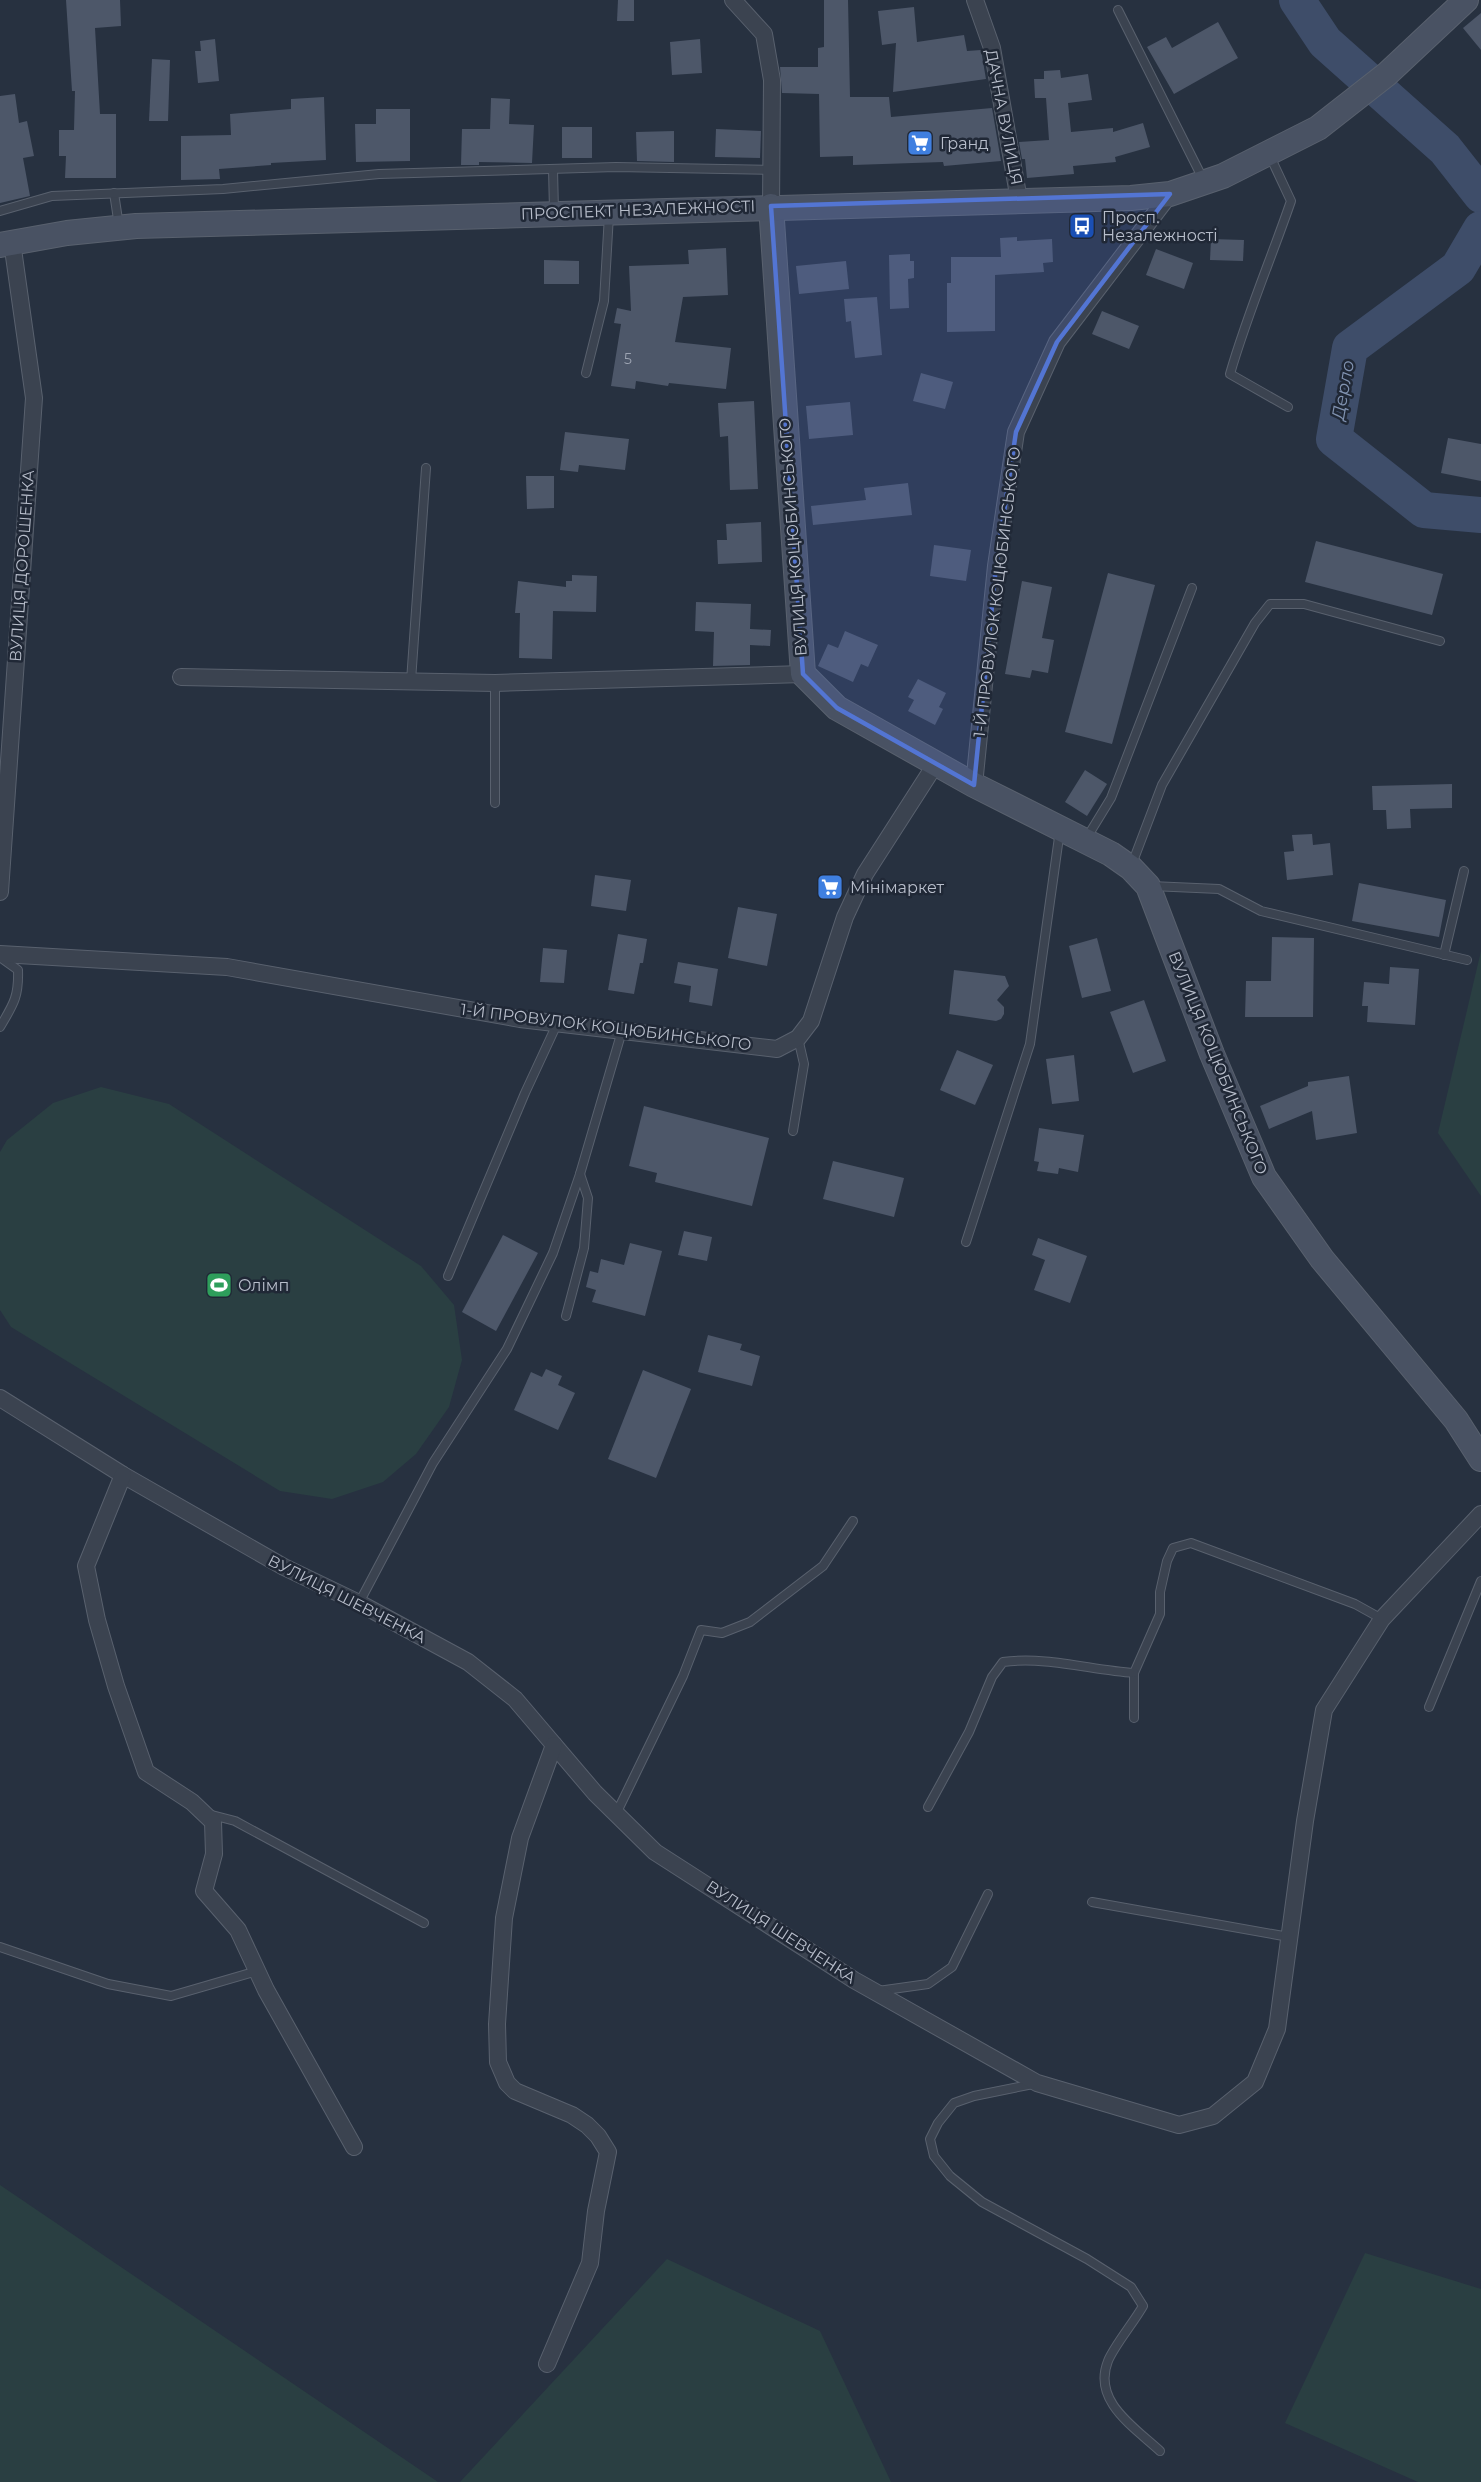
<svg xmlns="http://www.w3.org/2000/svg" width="1481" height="2482" font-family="Montserrat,sans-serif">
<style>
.green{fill:#2a3f42}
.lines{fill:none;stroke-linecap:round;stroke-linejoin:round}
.river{stroke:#3e4d69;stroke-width:36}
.building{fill:#4d5769}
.lane-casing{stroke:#59616e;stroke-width:10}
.street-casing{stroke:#59616e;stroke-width:18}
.secondary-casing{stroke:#59616e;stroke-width:26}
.lane{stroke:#3b4350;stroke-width:8}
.street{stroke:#3b4350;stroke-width:16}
.secondary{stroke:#495263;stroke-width:24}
.marked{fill:#5375d3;fill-opacity:0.2;stroke:#5375d3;stroke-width:4.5;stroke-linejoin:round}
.labels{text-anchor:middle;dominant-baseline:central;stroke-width:5;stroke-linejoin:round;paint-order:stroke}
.number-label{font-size:14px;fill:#9da4b2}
.street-label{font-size:16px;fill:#b8becb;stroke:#202836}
.poi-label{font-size:16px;fill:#b8becb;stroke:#202836;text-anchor:start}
.water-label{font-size:18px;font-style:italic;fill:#8193b1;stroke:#202836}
</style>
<rect width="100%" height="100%" fill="#273140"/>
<!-- green -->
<g class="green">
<polygon points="1481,951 1481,1196 1438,1133"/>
<polygon points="101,1087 169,1104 421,1266 454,1305 462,1360 449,1407 416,1454 383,1482 332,1499 280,1491 11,1327 0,1310 0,1152 7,1140 53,1103"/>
<polygon points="0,2185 438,2482 0,2482"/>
<polygon points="1365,2253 1481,2289 1481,2482 1418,2482 1285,2423"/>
<polygon points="667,2259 820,2331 891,2482 460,2482"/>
</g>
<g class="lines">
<!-- river -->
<g class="river">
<polyline points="1297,0 1325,42 1445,149 1481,195"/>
<polyline points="1481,229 1458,268 1350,348 1334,439 1424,510 1481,515"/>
</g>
</g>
<!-- building -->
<g class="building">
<polygon points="66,0 120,0 121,26 95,28 100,114 116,114 116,178 65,178 66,156 59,156 59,130 74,130 75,91 72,91"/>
<polygon points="618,0 634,0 634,21 617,21"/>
<polygon points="824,0 848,0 850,97 889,97 891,117 992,108 1001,161 944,166 943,162 853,165 853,156 820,157 819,94 782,93 780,67 818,67 818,48 824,47"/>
<polygon points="914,7 917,42 964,35 967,51 981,50 986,79 893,92 896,43 882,45 878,11"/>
<polygon points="1481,13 1481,50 1463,28"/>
<polygon points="1218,22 1238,58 1174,94 1147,47 1166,37 1172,48"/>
<polygon points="215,39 219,81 198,83 195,51 201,51 200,41"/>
<polygon points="700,39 702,73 672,75 670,42"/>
<polygon points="152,59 170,60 168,121 149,121"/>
<polygon points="1060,70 1061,78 1088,74 1092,100 1068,103 1071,132 1113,128 1113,132 1143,123 1150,147 1115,157 1116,162 1073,166 1074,174 1027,178 1025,159 1022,159 1019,142 1049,140 1046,98 1035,98 1034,79 1044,79 1044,71"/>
<polygon points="15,94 19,123 27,121 34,156 23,158 30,196 0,203 0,96"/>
<polygon points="324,97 326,160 271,163 271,165 219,169 220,179 181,180 181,136 231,135 230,114 291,109 291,99"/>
<polygon points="491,98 510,99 509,124 534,125 532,163 479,162 479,165 461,165 462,129 490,129"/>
<polygon points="376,109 410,109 410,161 356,162 355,124 376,124"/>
<rect x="562" y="127" width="30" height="31"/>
<polygon points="716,129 761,131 760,158 715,157"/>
<polygon points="674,131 674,162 637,161 636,132"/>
<polygon points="1017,237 1017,241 1052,239 1053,262 1043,263 1044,272 995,275 995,331 947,332 947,283 951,283 951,257 1001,257 1000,238"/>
<polygon points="1211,239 1244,240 1243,261 1210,260"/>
<polygon points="726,248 728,295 683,297 675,342 731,348 726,389 669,383 668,386 636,381 635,389 611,386 621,324 614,323 617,308 631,311 629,266 689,264 688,250"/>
<polygon points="1156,249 1193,263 1184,289 1146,275"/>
<polygon points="910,254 910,261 914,261 914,278 908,279 909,308 890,309 889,255"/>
<polygon points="544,260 579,261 579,284 544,284"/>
<polygon points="846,261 849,289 799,294 796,266"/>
<polygon points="877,297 882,355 855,358 851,321 846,322 844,299"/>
<polygon points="1102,311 1139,326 1129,349 1092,334"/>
<polygon points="921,373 953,382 945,409 913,401"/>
<polygon points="754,401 758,489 730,490 728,436 720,437 718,403"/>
<polygon points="850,402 853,435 809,439 806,406"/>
<polygon points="565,432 629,439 625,470 579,465 578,472 560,470"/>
<polygon points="1448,438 1481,444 1481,481 1441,473"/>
<polygon points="526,476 554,476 554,508 527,509"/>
<polygon points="908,483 912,515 813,525 811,506 866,500 864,488"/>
<polygon points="761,522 762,562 718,564 717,540 727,540 726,524"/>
<polygon points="1316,541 1443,574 1432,615 1305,582"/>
<polygon points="934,545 971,550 966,581 930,576"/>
<polygon points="1108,573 1155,585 1112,744 1065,732"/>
<polygon points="572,575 597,576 596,612 553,611 552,659 519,658 520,613 515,613 518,581 566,587 566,581 572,581"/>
<polygon points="1022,581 1052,587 1042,638 1054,640 1048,673 1032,670 1030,678 1005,674"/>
<polygon points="696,602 751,604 750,629 771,630 770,646 750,645 750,665 713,666 714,632 695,631"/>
<polygon points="845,631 878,645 868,667 861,664 853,682 818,666 828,644 838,648"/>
<polygon points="918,679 946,693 939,707 943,709 935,725 908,711 914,700 908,697"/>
<polygon points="1085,770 1107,784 1087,816 1065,802"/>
<polygon points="1452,784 1452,808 1410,809 1411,828 1387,829 1386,810 1373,810 1372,786"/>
<polygon points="1312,834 1313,845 1330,843 1333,875 1287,880 1284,852 1294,851 1292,835"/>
<polygon points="595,875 631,880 626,911 591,906"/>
<polygon points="1359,883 1446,900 1439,937 1352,921"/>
<polygon points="738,907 777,914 767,966 728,958"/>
<polygon points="618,934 647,939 643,963 640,963 634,994 608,990"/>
<polygon points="1272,937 1314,938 1313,1017 1245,1017 1246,981 1271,981"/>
<polygon points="1097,938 1111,991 1082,998 1069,946"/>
<polygon points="543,948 567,950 564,983 540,982"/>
<polygon points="678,962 718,969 712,1006 689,1002 691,986 674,983"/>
<polygon points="1390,967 1419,969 1415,1025 1367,1022 1368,1006 1362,1006 1364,982 1389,984"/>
<polygon points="954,970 1005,976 1009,986 997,1000 1004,1007 1004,1014 1001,1019 996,1021 949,1014"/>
<polygon points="1144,1000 1166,1061 1133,1073 1110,1012"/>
<polygon points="957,1050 993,1065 975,1105 940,1090"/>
<polygon points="1074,1055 1079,1101 1052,1104 1046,1059"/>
<polygon points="1349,1076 1357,1133 1316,1140 1312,1111 1269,1129 1260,1106 1308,1086 1308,1082"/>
<polygon points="644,1106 769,1138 752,1206 655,1182 657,1173 629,1166"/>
<polygon points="1039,1128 1084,1135 1078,1172 1059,1168 1058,1174 1037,1171 1039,1162 1034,1161"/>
<polygon points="833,1161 904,1178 894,1217 823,1199"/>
<polygon points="684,1231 712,1237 707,1261 678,1255"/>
<polygon points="503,1235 538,1253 496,1331 462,1312"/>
<polygon points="1038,1238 1087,1256 1070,1303 1034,1290 1045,1260 1032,1255"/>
<polygon points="630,1243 662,1251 645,1316 592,1302 596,1290 586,1287 590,1271 598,1273 601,1259 624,1265"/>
<polygon points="708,1335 742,1344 740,1350 760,1356 752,1386 698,1372"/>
<polygon points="546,1369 562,1376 558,1385 575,1393 558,1430 514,1410 531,1372 542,1377"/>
<polygon points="643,1370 691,1389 656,1478 608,1459"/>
</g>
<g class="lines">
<defs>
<g id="lane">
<polyline points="1118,10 1204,181"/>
<path d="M1269,154L1291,201C1271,259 1247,315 1230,374L1288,407"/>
<polyline points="553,169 554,211"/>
<polyline points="114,193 119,226"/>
<polyline points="0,211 52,196 223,189 379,174 616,167 771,170"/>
<polyline points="586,373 604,301 609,215"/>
<polyline points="411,681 426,468"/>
<polyline points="495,803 495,683"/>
<polyline points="1086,839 1111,798 1192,588"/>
<polyline points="1132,864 1162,785 1255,623 1270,604 1304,604 1440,641"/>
<polyline points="1151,886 1219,889 1261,911 1467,960"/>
<polyline points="1444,955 1464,871"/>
<path d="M0,1027C13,1005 19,997 18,970L0,957"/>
<polyline points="793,1131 804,1064 798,1038"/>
<polyline points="966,1242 1030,1044 1060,830"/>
<polyline points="448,1276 525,1093 557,1024"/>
<polyline points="566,1316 584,1248 588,1198 580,1174"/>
<polyline points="359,1603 433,1463 507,1349 553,1253 580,1174 622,1031"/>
<polyline points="1429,1707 1481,1581"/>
<polyline points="1134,1718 1134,1673 1160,1614 1160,1592 1167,1561 1173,1548 1191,1543 1355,1604 1382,1619"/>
<path d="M928,1807L969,1732L992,1677L1003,1662C1046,1656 1091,1670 1134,1673"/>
<polyline points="208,1814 235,1821 424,1923"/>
<polyline points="616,1814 683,1676 701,1630 722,1633 750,1622 823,1566 853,1521"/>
<polyline points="1092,1902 1289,1937"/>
<polyline points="0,1947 108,1984 171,1996 257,1971"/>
<polyline points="878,1991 928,1984 952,1967 988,1894"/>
<path d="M1033,2084L974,2096L954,2103L938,2123L930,2139L934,2156L950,2176L982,2202L1087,2259L1131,2287L1143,2306C1134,2322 1114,2346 1108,2361C1092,2401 1134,2427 1160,2451"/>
</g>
<g id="street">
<polyline points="733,0 764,34 772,80 771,206"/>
<polyline points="975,0 992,48 1019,200"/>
<polyline points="181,677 495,683 803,674"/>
<polyline points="974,785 996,566 1016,432 1057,342 1170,194"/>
<polyline points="0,892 34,398 12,242"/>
<polyline points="0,954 227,967 520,1019 777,1049 798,1038 811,1021 845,917 865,874 935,765"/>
<polyline points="0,1398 123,1475 284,1567 359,1603 468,1662 515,1699 595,1793 655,1852 854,1980 1037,2083 1179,2125 1213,2116 1255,2082 1277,2029 1305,1821 1324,1710 1382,1619 1481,1514"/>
<polyline points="123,1475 86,1566 97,1620 116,1686 146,1772 192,1802 213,1822 214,1854 204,1891 238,1930 266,1990 354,2147"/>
<polyline points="547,2364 590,2263 596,2211 608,2152 598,2136 587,2125 572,2115 515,2091 507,2083 498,2062 497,2024 504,1918 520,1838 554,1745"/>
</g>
<g id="secondary">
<polyline points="771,206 803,674 837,708 974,785 1111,854 1131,868 1148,886 1212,1054 1264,1177 1322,1259 1456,1420 1481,1459"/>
<polyline points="0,245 67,233 136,226 1131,198 1170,194 1223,176 1318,128 1387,74 1466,0"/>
</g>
</defs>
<!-- lane casing -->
<use href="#lane" class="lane-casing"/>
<!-- street casing -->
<use href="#street" class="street-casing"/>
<!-- secondary casing -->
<use href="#secondary" class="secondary-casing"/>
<!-- lane -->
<use href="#lane" class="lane"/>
<!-- street -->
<use href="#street" class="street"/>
<!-- secondary -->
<use href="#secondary" class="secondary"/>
</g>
<!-- marked area -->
<path class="marked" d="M1170,194L1057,342L1016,432L996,566L974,785L837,708L803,674L771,206Z"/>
<!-- icons -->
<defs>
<symbol id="supermarket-square" viewBox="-11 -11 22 22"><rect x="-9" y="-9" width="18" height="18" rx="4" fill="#3f7fe0" stroke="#202836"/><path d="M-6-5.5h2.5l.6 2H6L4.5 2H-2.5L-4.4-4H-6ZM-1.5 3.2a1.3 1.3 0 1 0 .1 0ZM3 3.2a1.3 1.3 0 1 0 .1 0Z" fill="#fff"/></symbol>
<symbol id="bus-square" viewBox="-11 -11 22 22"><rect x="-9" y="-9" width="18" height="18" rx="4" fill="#1a4fb4" stroke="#202836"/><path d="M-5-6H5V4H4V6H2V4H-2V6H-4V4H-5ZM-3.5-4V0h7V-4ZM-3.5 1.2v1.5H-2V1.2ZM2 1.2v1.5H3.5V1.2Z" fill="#fff"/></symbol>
<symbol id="stadium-square" viewBox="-11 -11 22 22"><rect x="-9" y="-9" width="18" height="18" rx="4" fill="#2e9e5b" stroke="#202836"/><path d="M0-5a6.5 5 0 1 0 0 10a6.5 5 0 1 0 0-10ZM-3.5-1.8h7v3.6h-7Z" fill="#fff"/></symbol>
</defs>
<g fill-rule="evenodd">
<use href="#supermarket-square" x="905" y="128" width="30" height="30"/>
<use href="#bus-square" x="1067" y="211" width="30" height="30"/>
<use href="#supermarket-square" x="815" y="872" width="30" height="30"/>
<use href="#stadium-square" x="204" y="1270" width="30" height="30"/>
</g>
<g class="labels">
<!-- number labels -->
<g class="number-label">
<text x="628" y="359">5</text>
</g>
<!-- street labels -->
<g class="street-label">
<text transform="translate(1004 117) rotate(79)">ДАЧНА ВУЛИЦЯ</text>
<text transform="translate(638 210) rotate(-2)">ПРОСПЕКТ НЕЗАЛЕЖНОСТІ</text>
<text transform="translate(793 537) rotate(-94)">ВУЛИЦЯ КОЦЮБИНСЬКОГО</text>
<text transform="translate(22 566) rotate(-86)">ВУЛИЦЯ ДОРОШЕНКА</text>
<text transform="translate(997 592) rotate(-83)">1-Й ПРОВУЛОК КОЦЮБИНСЬКОГО</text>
<text transform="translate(606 1027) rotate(7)">1-Й ПРОВУЛОК КОЦЮБИНСЬКОГО</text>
<text transform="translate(1218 1063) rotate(68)">ВУЛИЦЯ КОЦЮБИНСЬКОГО</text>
<text transform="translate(347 1599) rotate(27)">ВУЛИЦЯ ШЕВЧЕНКА</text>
<text transform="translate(781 1932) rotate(33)">ВУЛИЦЯ ШЕВЧЕНКА</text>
</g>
<!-- poi labels -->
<g class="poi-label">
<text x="940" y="143">Гранд</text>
<text x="1102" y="217">Просп.<tspan x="1102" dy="18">Незалежності</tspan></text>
<text x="850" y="887">Мінімаркет</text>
<text x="238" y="1285">Олімп</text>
</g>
<!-- water labels -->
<g class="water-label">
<text transform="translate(1343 390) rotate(-80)">Дерло</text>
</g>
</g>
</svg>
